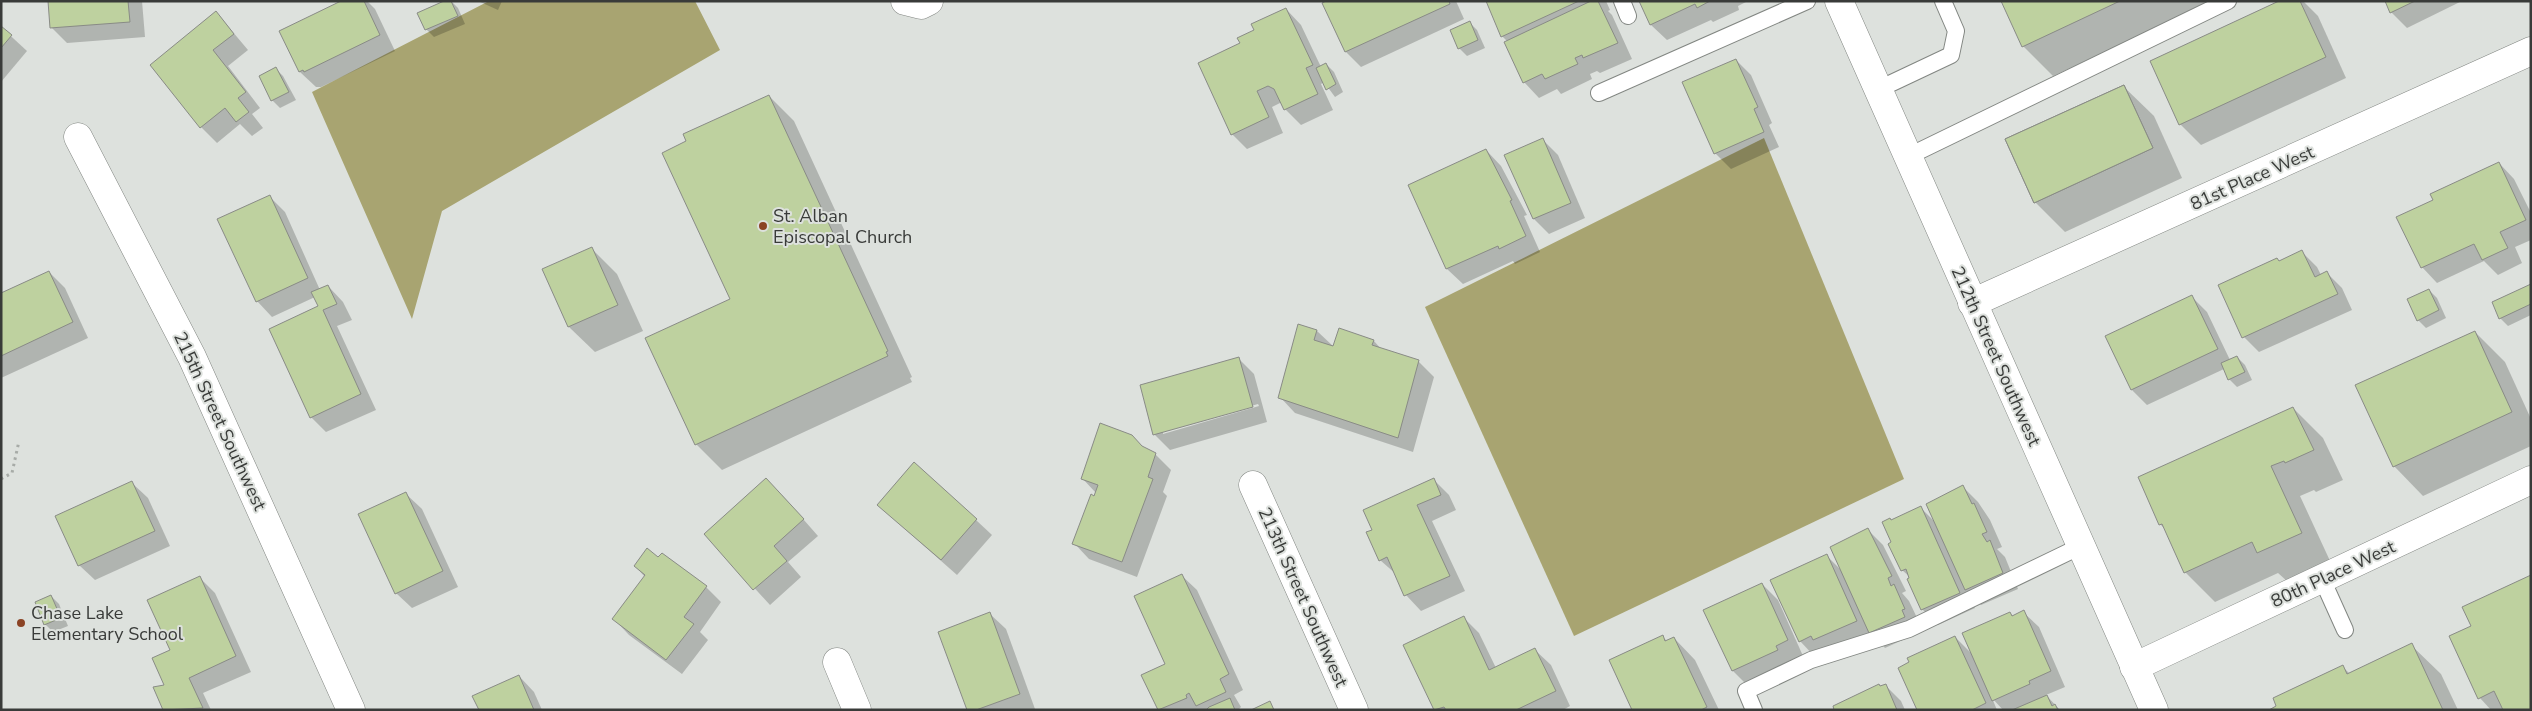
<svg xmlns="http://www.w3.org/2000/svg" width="2532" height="711" font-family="'Nunito Sans',sans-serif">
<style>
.forest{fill:#a8a471}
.shadow{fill:#0003;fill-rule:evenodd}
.building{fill:#bed19f;stroke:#898b86}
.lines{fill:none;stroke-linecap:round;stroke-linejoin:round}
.lane-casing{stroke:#828682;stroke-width:18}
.street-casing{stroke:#828682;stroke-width:29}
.secondary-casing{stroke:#828682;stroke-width:29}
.path{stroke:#a7aba7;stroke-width:3;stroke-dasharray:2.5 4;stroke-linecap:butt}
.lane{stroke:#fff;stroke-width:16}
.street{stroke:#fff;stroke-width:28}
.secondary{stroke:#fff;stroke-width:28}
.poi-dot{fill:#8b4324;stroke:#dde1dd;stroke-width:2}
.labels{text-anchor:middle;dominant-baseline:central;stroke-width:4;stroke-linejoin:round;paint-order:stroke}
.street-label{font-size:18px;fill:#393b39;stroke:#dde1dd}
.poi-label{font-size:18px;fill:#393b39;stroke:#dde1dd;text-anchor:start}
</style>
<rect width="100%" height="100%" fill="#dde1dd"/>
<!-- forest -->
<g class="forest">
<polygon points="489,1 695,1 720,50 442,211 412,319 312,92"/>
<polygon points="1764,138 1904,479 1574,636 1425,307"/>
</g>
<!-- shadow -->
<g class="shadow">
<polygon points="49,1 142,1 145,37 67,43 51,27"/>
<polygon points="344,1 367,1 375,9 395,51 321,87 316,87 300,72 281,31"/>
<polygon points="451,1 458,8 465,24 434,37 426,29"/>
<polygon points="478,1 502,1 498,10"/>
<polygon points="1329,1 1456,1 1464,19 1361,67 1346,52"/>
<polygon points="1487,1 1606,1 1610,10 1608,11 1612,15 1632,59 1600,73 1597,71 1590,74 1592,79 1561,94 1557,89 1539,98 1524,82 1508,42 1502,36"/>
<polygon points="1641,1 1748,1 1738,6 1739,10 1713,22 1711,20 1667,40 1651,25"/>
<polygon points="2002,1 2214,1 2053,76 2023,46"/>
<polygon points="2282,1 2303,1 2318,16 2346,78 2201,145 2180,124"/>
<polygon points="2386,1 2462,1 2407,28 2391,12"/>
<polygon points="1286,9 1301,25 1321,67 1326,64 1334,72 1343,92 1335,97 1324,82 1321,84 1333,110 1301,125 1285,109 1282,102 1272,107 1283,133 1247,149 1232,134 1242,44"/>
<polygon points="216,12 248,50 228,66 260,108 252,114 263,128 252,136 240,124 217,143 201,127 152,65"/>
<polygon points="1469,22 1477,30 1485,48 1467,56 1459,48"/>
<polygon points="1,27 27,51 1,82"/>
<polygon points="1736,60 1751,75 1772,123 1769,125 1779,147 1731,169 1715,153"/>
<polygon points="275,68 283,76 296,100 280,108 272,100 260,76"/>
<polygon points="2124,87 2154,116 2182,178 2065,232 2035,202"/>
<polygon points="769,96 794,121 912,377 910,378 912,382 722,470 696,444 732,299"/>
<polygon points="1543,140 1558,155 1585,218 1549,234 1534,219"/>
<polygon points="1486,150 1501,166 1527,215 1524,216 1540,252 1515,264 1513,261 1463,284 1447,269 1410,185"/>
<polygon points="2499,163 2514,179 2531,213 2531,240 2515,247 2522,263 2498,275 2484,261 2437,283 2422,267 2435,200"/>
<polygon points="270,197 285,212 320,290 328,286 343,302 352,320 337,326 376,410 326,432 311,417 319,306 315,297 272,317 257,301"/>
<polygon points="591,248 617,274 643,331 595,352 569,327 543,270"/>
<polygon points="2302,252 2317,267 2321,275 2327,273 2342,288 2352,310 2259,352 2244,337 2279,262"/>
<polygon points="49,272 65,288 88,338 1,378 1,294"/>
<polygon points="2531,285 2531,315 2508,326 2500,318"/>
<polygon points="2429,290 2437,298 2446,318 2426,328 2418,320"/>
<polygon points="2192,297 2207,312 2230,360 2237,357 2245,365 2252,380 2237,387 2229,379 2224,369 2147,405 2132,390"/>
<polygon points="1340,330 1374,341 1382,350 1418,361 1434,377 1413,452 1295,413 1280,397 1317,331 1334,347"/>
<polygon points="2475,332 2505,362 2531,419 2531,446 2423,496 2394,466"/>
<path d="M1238,358L1254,374L1267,422L1170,450L1154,434ZM1258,404L1259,406L1163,434V431Z"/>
<polygon points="2293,408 2323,438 2343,480 2316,492 2314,490 2300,496 2331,563 2288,582 2278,573 2215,602 2185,572 2167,531 2160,524"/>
<polygon points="1155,454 1171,470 1163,492 1167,496 1137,577 1089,559 1074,543 1096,493 1082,478"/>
<polygon points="1433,479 1449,495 1456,510 1432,521 1465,591 1421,611 1406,595 1397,575 1380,560 1374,530"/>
<polygon points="132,483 148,498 170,546 95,580 79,565"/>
<polygon points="1962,486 1978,502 1990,520 2002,547 1997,549 2005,557 2018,589 1981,605 1967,591 1975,608 1938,625 1922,609 1911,578 1902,570 1893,543 1891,521 1920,507 1935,522"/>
<polygon points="406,494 422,509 458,587 412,608 396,593"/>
<polygon points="782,495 818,536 788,562 801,577 770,605 705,534"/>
<polygon points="878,505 976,520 992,535 957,575"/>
<polygon points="1867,529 1883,545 1906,591 1902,593 1909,601 1920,624 1920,632 1885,648 1873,635 1815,657 1800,641 1827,556 1841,570"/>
<polygon points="659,559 706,587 721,602 700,632 708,640 682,674 629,635 614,619 645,577 635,566"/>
<polygon points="1181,575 1197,590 1243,690 1234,695 1241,707 1238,710 1159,710 1143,676 1167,665"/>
<polygon points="200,578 215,593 251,672 203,693 211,710 164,710 172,651"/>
<polygon points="1762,584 1778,600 1803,656 1748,686 1733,671"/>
<polygon points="51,596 59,604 68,626 53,632 45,624"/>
<polygon points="2023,612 2039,627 2065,687 2046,695 2060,710 2003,710 1992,698 1997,710 1919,710 1955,637 1973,655 2010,613 2013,616"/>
<polygon points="990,614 1006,629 1035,709 968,710"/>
<polygon points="1464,618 1479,633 1496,668 1535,650 1551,665 1570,706 1563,710 1435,710 1405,646"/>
<polygon points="2473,626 2531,710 2491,710 2480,698"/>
<polygon points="1662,636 1667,641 1674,638 1695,660 1719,710 1634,710"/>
<polygon points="2411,645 2441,674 2458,710 2272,710 2343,667 2350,674"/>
<polygon points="519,676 534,692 542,710 480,710"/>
<polygon points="1885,685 1901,701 1905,710 1836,710"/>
</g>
<!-- building -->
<g class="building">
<polygon points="48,1 128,1 130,22 50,28"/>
<polygon points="341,1 364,1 380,35 304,72 303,70 299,72 279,31"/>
<polygon points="444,1 451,1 458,16 425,30 417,13"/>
<polygon points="1326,1 1449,1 1450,4 1345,52 1322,3"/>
<polygon points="1486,1 1579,1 1501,37"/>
<polygon points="1591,1 1598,1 1618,43 1583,58 1582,55 1575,58 1578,64 1545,79 1542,74 1523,83 1504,42"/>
<polygon points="1639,1 1710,1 1697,8 1695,4 1650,25"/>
<polygon points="2001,1 2120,1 2022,47"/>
<polygon points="2279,1 2300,1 2326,57 2179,125 2150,61"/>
<polygon points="2385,1 2415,1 2390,13"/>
<polygon points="1286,8 1313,65 1306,68 1318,94 1284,110 1274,89 1268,86 1257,91 1269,117 1231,135 1198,63 1240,43 1237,38 1254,30 1251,24"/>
<polygon points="216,11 234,34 213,50 246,92 238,98 249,112 236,122 225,108 200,128 150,65"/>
<polygon points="1470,21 1478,40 1458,49 1450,30"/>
<polygon points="1,26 12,35 1,48"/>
<polygon points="1736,59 1758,107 1754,109 1764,132 1714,154 1682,82"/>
<polygon points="1326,63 1336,84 1326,90 1316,68"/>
<polygon points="276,67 289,92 271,101 259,76"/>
<polygon points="2124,85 2153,148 2034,203 2005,139"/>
<polygon points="2124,85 2153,148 2034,203 2005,139"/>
<polygon points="769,95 888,351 886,352 888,356 695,445 645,338 730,299 662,153 686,141 683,134"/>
<polygon points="1543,138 1571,203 1533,219 1504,155"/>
<polygon points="1486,149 1512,200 1510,201 1526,236 1499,249 1498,246 1446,269 1408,185"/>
<polygon points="2499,162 2526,220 2500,232 2508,248 2482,260 2474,244 2421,268 2396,217 2433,200 2430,194"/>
<polygon points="270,195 308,278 256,302 217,219"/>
<polygon points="592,247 618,305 568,327 542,269"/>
<polygon points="2302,250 2315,277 2327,271 2338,294 2242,338 2218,285 2277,258 2279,261"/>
<polygon points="49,271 73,322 1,356 1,293"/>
<polygon points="2531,284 2531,304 2499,319 2492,302"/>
<polygon points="328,285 337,304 323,310 361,394 310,418 269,329 318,306 311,292"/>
<polygon points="2429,289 2439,310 2417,321 2407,299"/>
<polygon points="2192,295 2218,349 2131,390 2105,336"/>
<polygon points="1298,324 1317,330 1314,340 1333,346 1339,328 1374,340 1372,345 1419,360 1398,438 1278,398"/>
<polygon points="2475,331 2512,412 2393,467 2355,385"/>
<polygon points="2237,356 2245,372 2228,380 2221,363"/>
<polygon points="1239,357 1253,407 1153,435 1140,385"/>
<polygon points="2293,407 2314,450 2285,463 2284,461 2271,466 2302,533 2257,553 2252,542 2184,573 2162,524 2159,525 2138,477"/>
<polygon points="1100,423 1132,435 1142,446 1156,453 1148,477 1153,479 1122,562 1072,544 1091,494 1094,496 1098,485 1081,479"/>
<polygon points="914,462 977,519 941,560 877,505"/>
<polygon points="766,478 804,519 774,546 787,561 753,590 704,534"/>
<polygon points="1434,478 1441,495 1417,505 1450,576 1404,596 1387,557 1379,561 1366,532 1372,530 1363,510"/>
<polygon points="132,481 155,531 78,566 55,516"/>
<polygon points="1963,485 1972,504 1974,503 1987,532 1982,534 1987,542 1990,540 2003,573 1965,590 1926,504"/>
<polygon points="406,492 443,571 395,594 358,514"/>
<polygon points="1921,506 1960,593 1921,610 1907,579 1909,578 1906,569 1901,571 1888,544 1891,542 1882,522 1890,518 1891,520"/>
<polygon points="1868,528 1892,576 1888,578 1891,586 1894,584 1905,609 1902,610 1905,617 1869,633 1830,547"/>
<polygon points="647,548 658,557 662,553 707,586 684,617 694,624 666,660 612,619 645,575 634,566"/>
<polygon points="1827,554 1857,621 1813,640 1811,636 1799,642 1770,580"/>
<polygon points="1182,574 1229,674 1220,679 1226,692 1196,706 1189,693 1186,695 1187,698 1158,710 1141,675 1165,664 1134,596"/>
<polygon points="2531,575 2531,710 2503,710 2494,691 2478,699 2449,636 2471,626 2462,607"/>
<polygon points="200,576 236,656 189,678 203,708 163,710 153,687 164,685 152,658 170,650 147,600"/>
<polygon points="1762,583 1788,640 1776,646 1778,650 1732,671 1703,610"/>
<polygon points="51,595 61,618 44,625 35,602"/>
<polygon points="2024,610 2051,671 2029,681 2030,684 1992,701 1962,633 2010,612 2012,616"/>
<polygon points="990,612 1020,694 976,710 967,710 938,632"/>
<polygon points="1464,616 1489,670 1535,648 1556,691 1516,710 1446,710 1444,707 1434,710 1403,645"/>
<polygon points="1663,635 1665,641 1674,637 1707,707 1701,710 1632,710 1609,660"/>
<polygon points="1955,636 1986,703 1972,710 1917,710 1898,668 1909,662 1907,658"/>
<polygon points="2412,643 2443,710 2269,710 2276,706 2273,698 2343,665 2347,674"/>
<polygon points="519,675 534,710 479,710 472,696"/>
<polygon points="1879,684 1880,686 1886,684 1897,710 1834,710 1833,706"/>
<polygon points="2047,695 2052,706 2055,704 2058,710 2012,710"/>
<polygon points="1230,698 1235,710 1206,710 1209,707"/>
<polygon points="1270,701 1274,710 1251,710"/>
</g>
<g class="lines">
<defs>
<g id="lane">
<polyline points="1622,1 1628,16"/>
<polyline points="1879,89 1951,55 1956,31 1943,1"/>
<polyline points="1599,93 1807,1"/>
<polyline points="1909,156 2228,1"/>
<polyline points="2322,579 2345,630"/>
<polyline points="1754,710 1746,691 1811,660 1909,629 2081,546"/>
</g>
<g id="street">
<polyline points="905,1 921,5 929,1"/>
<polyline points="78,137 192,357 351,710"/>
<polyline points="1972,303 2531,51"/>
<polyline points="1253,485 1354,710"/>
<polyline points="837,662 857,710"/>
<polyline points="2134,667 2531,480"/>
</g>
<polyline id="secondary" points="1839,1 2154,710"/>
</defs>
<!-- lane casing -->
<use href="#lane" class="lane-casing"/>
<!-- street casing -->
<use href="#street" class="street-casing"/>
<!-- secondary casing -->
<use href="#secondary" class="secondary-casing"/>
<!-- path -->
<polyline class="path" points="1,479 12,473 19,441"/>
<!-- lane -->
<use href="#lane" class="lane"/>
<!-- street -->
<use href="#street" class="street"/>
<!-- secondary -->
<use href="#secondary" class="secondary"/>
</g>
<!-- markers -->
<g class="poi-dot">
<circle cx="763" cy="226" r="5"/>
<circle cx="21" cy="623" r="5"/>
</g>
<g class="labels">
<!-- street labels -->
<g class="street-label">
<text transform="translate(2252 178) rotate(-24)">81st Place West</text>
<text transform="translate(1996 356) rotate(66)">212th Street Southwest</text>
<text transform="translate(220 421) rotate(65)">215th Street Southwest</text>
<text transform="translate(2333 574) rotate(-25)">80th Place West</text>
<text transform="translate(1303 597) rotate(66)">213th Street Southwest</text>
</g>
<!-- poi labels -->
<g class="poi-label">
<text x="773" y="216">St. Alban<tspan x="773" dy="21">Episcopal Church</tspan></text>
<text x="31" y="613">Chase Lake<tspan x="31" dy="21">Elementary School</tspan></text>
</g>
</g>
<!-- border -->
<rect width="2532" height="711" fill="none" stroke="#393b39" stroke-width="5"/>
</svg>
